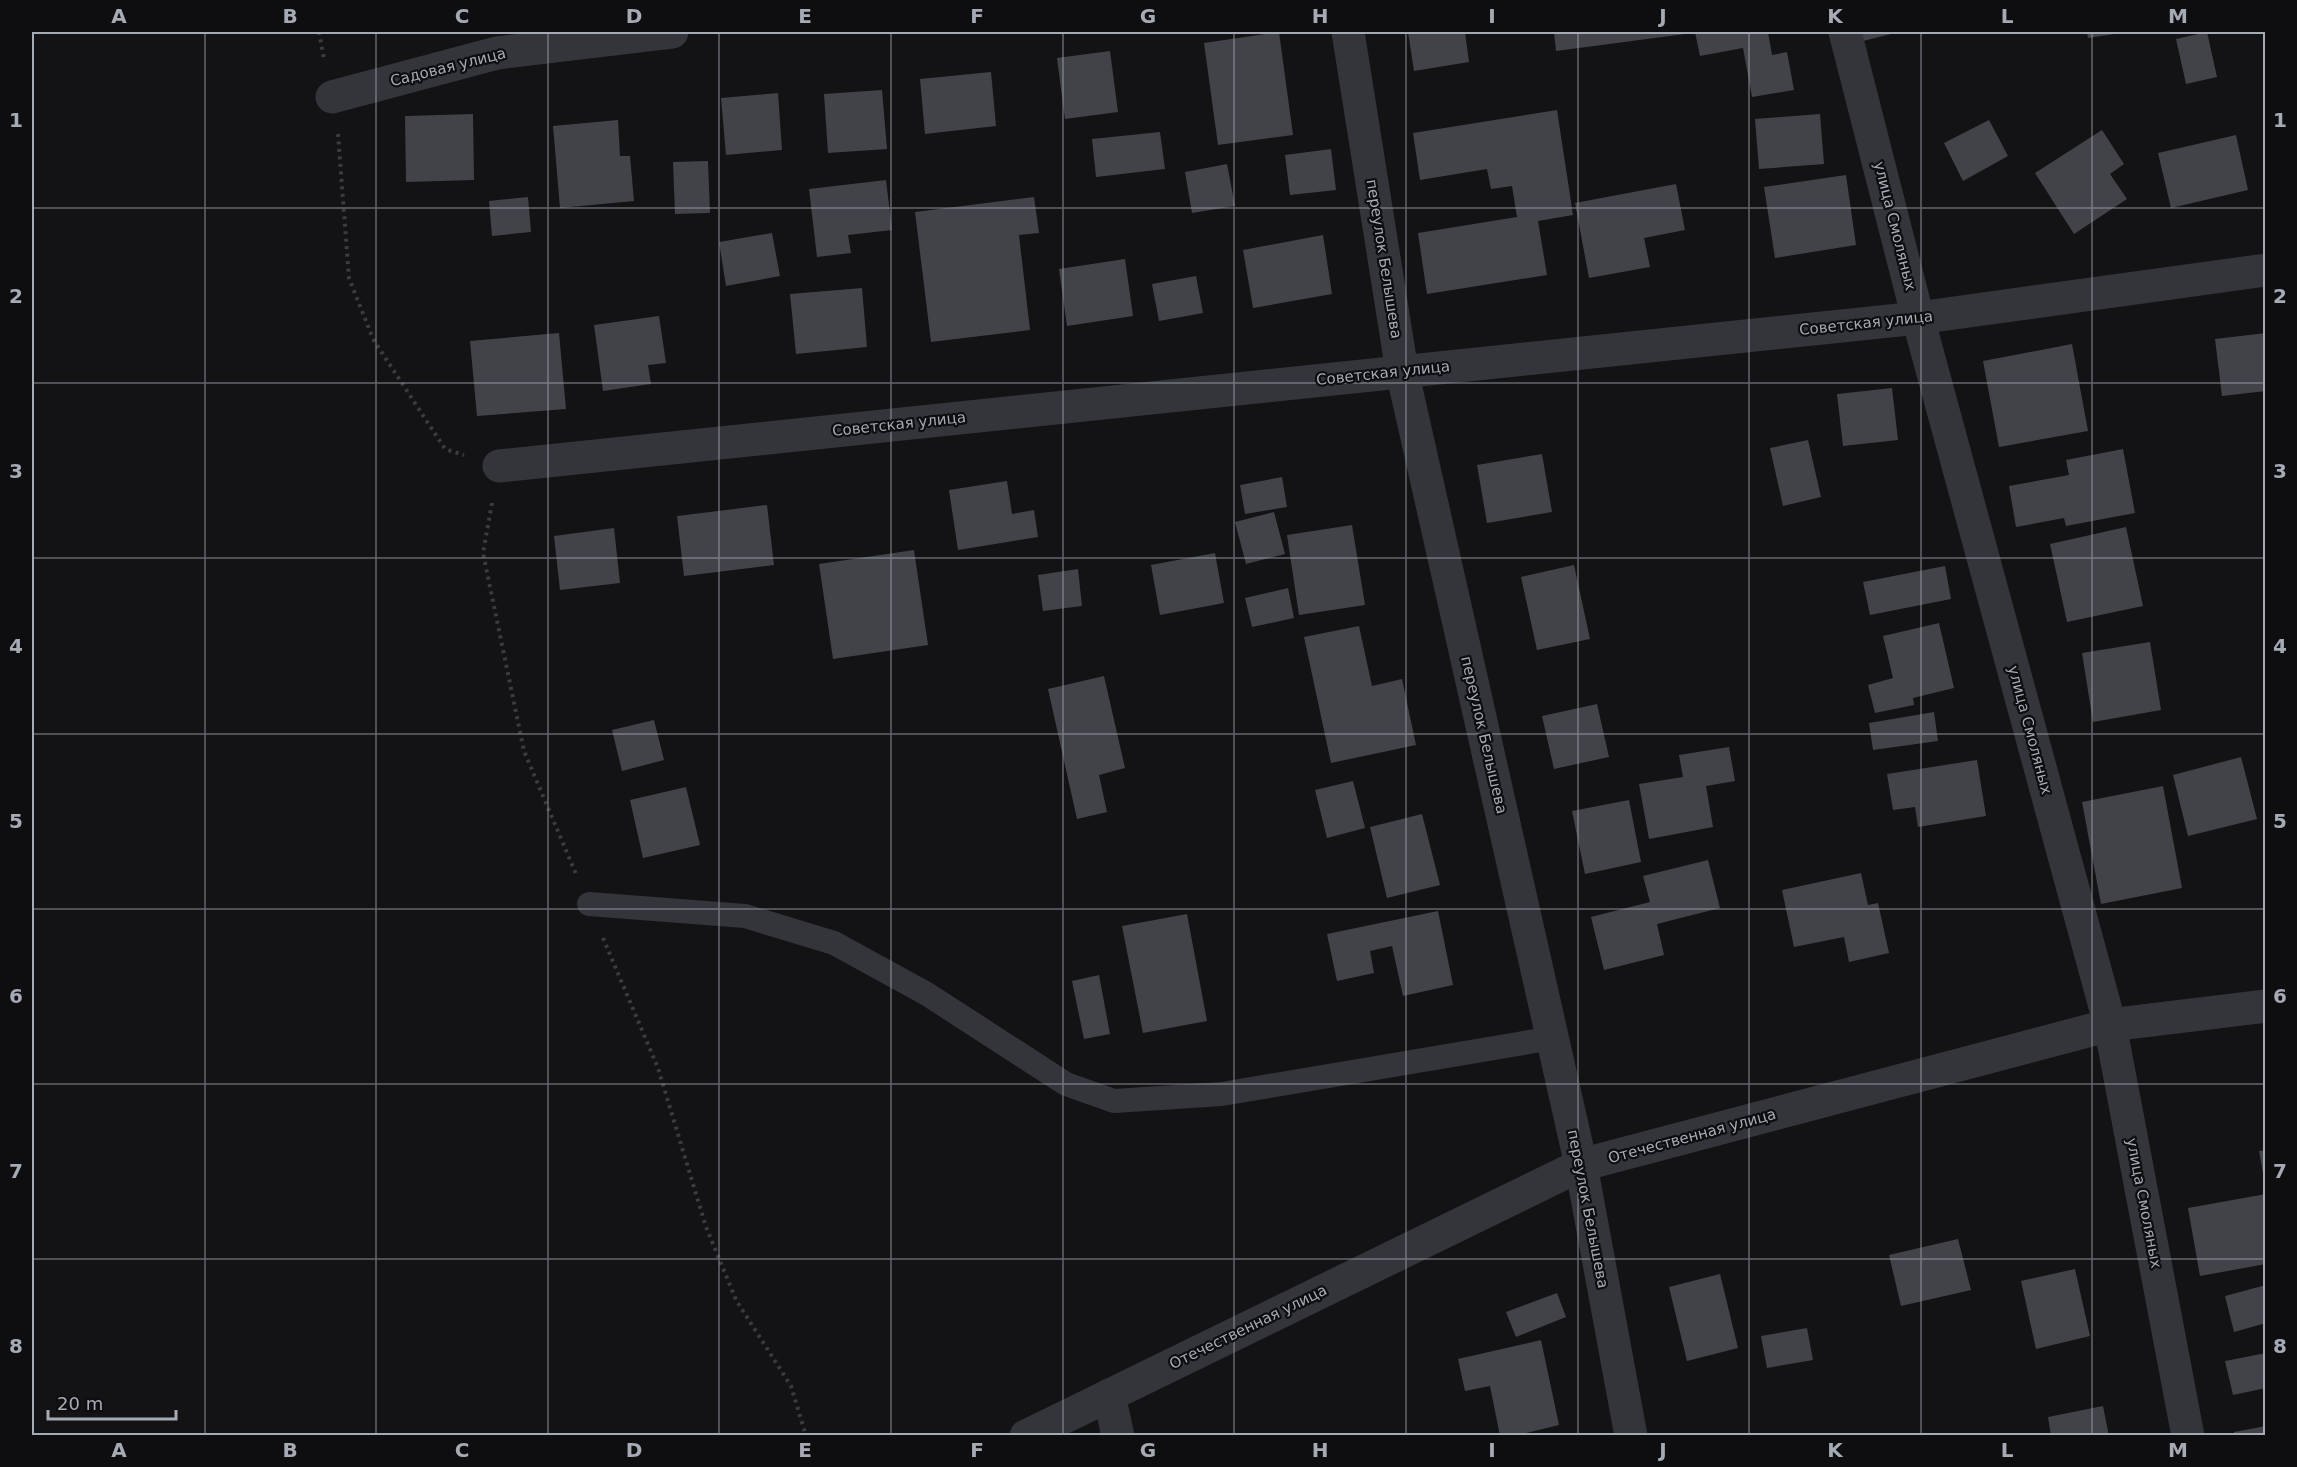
<svg xmlns="http://www.w3.org/2000/svg" width="2297" height="1467" font-family="'DejaVu Sans',sans-serif">
<style>
.building{fill:#424348}
.lines{fill:none;stroke-linecap:round;stroke-linejoin:round}
.path{stroke:#3a3c41;stroke-width:4;stroke-dasharray:3 4.5;stroke-linecap:butt}
.lane{stroke:#34353a;stroke-width:24}
.street{stroke:#34353a;stroke-width:33}
.grid{fill:none;stroke:#a5aab5;stroke-width:1.5;stroke-opacity:0.55}
.labels{text-anchor:middle;dominant-baseline:central;stroke-width:4.5;stroke-linejoin:round;paint-order:stroke}
.street-label{font-size:15px;fill:#a5aab5;stroke:#0e0e10}
.neatline{fill:none;stroke:#a5aab5;stroke-width:2}
.grid-label{font-size:20px;text-anchor:middle;font-weight:bold;fill:#a5aab5}
</style>
<rect width="100%" height="100%" fill="#131315"/>
<!-- building -->
<g class="building">
<polygon points="1279,32 1293,135 1218,145 1204,43"/>
<polygon points="1408,32 1465,32 1469,62 1414,71"/>
<polygon points="1554,32 1685,32 1685,34 1556,51"/>
<polygon points="1695,32 1768,32 1772,55 1787,52 1794,90 1752,97 1743,48 1700,56"/>
<polygon points="1861,32 1899,32 1863,41"/>
<polygon points="2087,32 2121,32 2121,33 2088,38"/>
<polygon points="2207,32 2217,77 2186,84 2176,39"/>
<polygon points="1110,51 1118,112 1065,119 1057,58"/>
<polygon points="991,72 996,126 925,134 920,79"/>
<polygon points="882,90 887,149 828,153 824,94"/>
<polygon points="778,93 782,150 726,155 721,98"/>
<polygon points="1557,110 1573,215 1538,221 1547,275 1427,294 1418,233 1517,217 1512,186 1491,189 1487,169 1420,180 1413,133"/>
<polygon points="473,114 474,180 406,182 405,116"/>
<polygon points="1820,114 1824,164 1759,169 1755,119"/>
<polygon points="618,120 620,156 630,156 634,201 560,208 553,126"/>
<polygon points="1989,120 2008,156 1963,181 1944,143"/>
<polygon points="2102,130 2124,164 2110,174 2127,199 2074,234 2035,173"/>
<polygon points="1160,132 1165,169 1096,177 1092,139"/>
<polygon points="2236,135 2248,190 2171,208 2158,153"/>
<polygon points="1331,149 1336,190 1290,195 1285,155"/>
<polygon points="708,161 710,213 675,214 673,162"/>
<polygon points="1227,164 1235,206 1192,213 1185,172"/>
<polygon points="1846,175 1856,245 1775,258 1764,187"/>
<polygon points="886,180 892,230 848,235 851,253 817,257 809,189"/>
<polygon points="1676,184 1685,230 1644,238 1650,267 1589,278 1575,203"/>
<polygon points="528,197 531,232 492,236 489,201"/>
<polygon points="1034,197 1039,233 1019,235 1030,330 931,342 915,212"/>
<polygon points="772,233 780,276 726,286 719,242"/>
<polygon points="1323,235 1332,294 1253,308 1243,250"/>
<polygon points="1125,259 1133,316 1067,326 1059,269"/>
<polygon points="1196,276 1203,313 1159,321 1152,284"/>
<polygon points="862,288 867,347 796,354 790,294"/>
<polygon points="659,316 666,363 648,365 651,384 603,391 594,325"/>
<polygon points="559,333 566,409 477,416 470,341"/>
<polygon points="2266,333 2266,391 2222,396 2215,339"/>
<polygon points="2072,344 2088,431 1999,447 1983,361"/>
<polygon points="1892,388 1898,440 1843,446 1837,394"/>
<polygon points="1808,440 1821,497 1783,506 1770,448"/>
<polygon points="2123,449 2135,513 2066,526 2064,518 2016,527 2009,486 2069,475 2066,460"/>
<polygon points="1542,454 1552,512 1487,523 1477,465"/>
<polygon points="1282,477 1287,507 1245,514 1240,485"/>
<polygon points="1007,481 1012,514 1034,510 1038,537 958,550 949,490"/>
<polygon points="767,505 774,565 684,576 677,516"/>
<polygon points="1274,512 1285,554 1246,564 1235,522"/>
<polygon points="1352,525 1365,605 1299,615 1287,535"/>
<polygon points="2126,527 2143,606 2067,622 2050,544"/>
<polygon points="614,528 620,583 560,590 554,536"/>
<polygon points="914,550 928,645 833,659 819,564"/>
<polygon points="1215,553 1224,603 1160,615 1151,565"/>
<polygon points="1574,565 1590,639 1537,650 1521,577"/>
<polygon points="1945,566 1951,599 1870,615 1863,582"/>
<polygon points="1078,569 1082,606 1043,611 1038,575"/>
<polygon points="1288,588 1294,618 1252,627 1245,598"/>
<polygon points="1939,623 1954,688 1913,698 1914,705 1875,713 1868,685 1893,678 1883,636"/>
<polygon points="1359,626 1372,686 1402,679 1416,745 1331,763 1304,637"/>
<polygon points="2150,642 2161,710 2093,722 2082,653"/>
<polygon points="1104,676 1125,768 1099,775 1107,812 1077,819 1048,689"/>
<polygon points="1597,704 1609,757 1554,769 1542,716"/>
<polygon points="1934,712 1938,741 1873,750 1869,723"/>
<polygon points="654,720 664,760 622,771 612,730"/>
<polygon points="1729,747 1735,781 1706,786 1713,827 1649,839 1639,784 1683,777 1679,755"/>
<polygon points="2241,757 2257,819 2188,836 2173,775"/>
<polygon points="1977,760 1986,816 1918,827 1915,807 1893,810 1887,774"/>
<polygon points="1353,781 1365,828 1327,838 1315,790"/>
<polygon points="2163,786 2182,888 2101,904 2082,802"/>
<polygon points="686,787 700,845 643,858 630,800"/>
<polygon points="1629,800 1641,862 1585,874 1572,811"/>
<polygon points="1422,814 1440,885 1387,898 1370,827"/>
<polygon points="1708,860 1720,908 1657,924 1664,955 1604,970 1591,917 1650,902 1643,876"/>
<polygon points="1861,873 1868,905 1878,903 1889,953 1849,962 1844,937 1794,947 1782,890"/>
<polygon points="1438,911 1453,985 1403,996 1392,946 1370,951 1374,973 1337,981 1327,934"/>
<polygon points="1187,914 1207,1021 1143,1033 1122,926"/>
<polygon points="1099,975 1110,1034 1084,1039 1072,981"/>
<polygon points="2266,1150 2266,1179 2264,1179 2259,1151"/>
<polygon points="2266,1194 2266,1264 2200,1276 2188,1208"/>
<polygon points="1958,1239 1971,1290 1901,1306 1889,1255"/>
<polygon points="2075,1269 2090,1336 2036,1349 2021,1281"/>
<polygon points="1720,1274 1738,1348 1687,1361 1669,1287"/>
<polygon points="2266,1285 2266,1323 2234,1332 2225,1296"/>
<polygon points="1557,1293 1566,1317 1516,1337 1506,1312"/>
<polygon points="1807,1328 1813,1360 1767,1368 1761,1336"/>
<polygon points="1541,1340 1559,1425 1514,1436 1500,1436 1490,1386 1465,1391 1458,1359"/>
<polygon points="2266,1353 2266,1388 2233,1395 2225,1361"/>
<polygon points="2103,1406 2109,1436 2051,1436 2048,1417"/>
<polygon points="2266,1426 2266,1436 2234,1436 2234,1432"/>
</g>
<g class="lines">
<!-- path -->
<g class="path">
<polyline points="319,32 324,59"/>
<polyline points="338,134 349,278 373,339 445,449 464,455"/>
<polyline points="492,503 483,553 524,751 576,874"/>
<polyline points="603,938 658,1068 706,1227 736,1300 791,1386 806,1436"/>
</g>
<!-- lane -->
<polyline class="lane" points="589,904 745,916 834,943 927,994 1066,1084 1114,1101 1222,1094 1553,1038"/>
<!-- street -->
<g class="street">
<polyline points="1348,32 1402,371 1581,1165 1631,1436"/>
<polyline points="1845,32 1918,318 2110,1025 2188,1436"/>
<polyline points="332,97 497,53 672,32"/>
<polyline points="499,466 1918,318 2266,270"/>
<polyline points="1109,1395 1118,1436"/>
<polyline points="1026,1436 1581,1165 2110,1025 2266,1006"/>
</g>
</g>
<!-- grid -->
<path class="grid" d="M205,32V1436M376,32V1436M548,32V1436M719,32V1436M891,32V1436M1063,32V1436M1234,32V1436M1406,32V1436M1578,32V1436M1749,32V1436M1921,32V1436M2092,32V1436M32,208H2266M32,383H2266M32,558H2266M32,734H2266M32,909H2266M32,1084H2266M32,1259H2266"/>
<g class="labels">
<!-- street labels -->
<g class="street-label">
<text transform="translate(448 67) rotate(-14)">Садовая улица</text>
<text transform="translate(1895 226) rotate(76)">улица Смоляных</text>
<text transform="translate(1384 259) rotate(81)">переулок Белышева</text>
<text transform="translate(1866 323) rotate(-6)">Советская улица</text>
<text transform="translate(1383 373) rotate(-6)">Советская улица</text>
<text transform="translate(899 424) rotate(-6)">Советская улица</text>
<text transform="translate(2030 730) rotate(75)">улица Смоляных</text>
<text transform="translate(1484 735) rotate(77)">переулок Белышева</text>
<text transform="translate(1692 1136) rotate(-15)">Отечественная улица</text>
<text transform="translate(2144 1203) rotate(79)">улица Смоляных</text>
<text transform="translate(1588 1209) rotate(79)">переулок Белышева</text>
<text transform="translate(1248 1327) rotate(-26)">Отечественная улица</text>
</g>
</g>
<!-- border -->
<rect width="2297" height="1467" fill="none" stroke="#0e0e10" stroke-width="66"/>
<!-- scale -->
<path d="M48 1410v9h128v-9" fill="none" stroke="#a5aab5" stroke-width="3"/>
<text x="57" y="1410" font-size="18" fill="#a5aab5" stroke="#0e0e10" stroke-width="4.5" paint-order="stroke">20 m</text>
<rect x="33" y="33" width="2231" height="1401" class="neatline"/>
<g class="grid-label">
<text x="119" y="23">A</text>
<text x="290" y="23">B</text>
<text x="462" y="23">C</text>
<text x="634" y="23">D</text>
<text x="805" y="23">E</text>
<text x="977" y="23">F</text>
<text x="1148" y="23">G</text>
<text x="1320" y="23">H</text>
<text x="1492" y="23">I</text>
<text x="1663" y="23">J</text>
<text x="1835" y="23">K</text>
<text x="2007" y="23">L</text>
<text x="2178" y="23">M</text>
<text x="16" y="127">1</text>
<text x="2280" y="127">1</text>
<text x="16" y="303">2</text>
<text x="2280" y="303">2</text>
<text x="16" y="478">3</text>
<text x="2280" y="478">3</text>
<text x="16" y="653">4</text>
<text x="2280" y="653">4</text>
<text x="16" y="828">5</text>
<text x="2280" y="828">5</text>
<text x="16" y="1003">6</text>
<text x="2280" y="1003">6</text>
<text x="16" y="1178">7</text>
<text x="2280" y="1178">7</text>
<text x="16" y="1353">8</text>
<text x="2280" y="1353">8</text>
<text x="119" y="1457">A</text>
<text x="290" y="1457">B</text>
<text x="462" y="1457">C</text>
<text x="634" y="1457">D</text>
<text x="805" y="1457">E</text>
<text x="977" y="1457">F</text>
<text x="1148" y="1457">G</text>
<text x="1320" y="1457">H</text>
<text x="1492" y="1457">I</text>
<text x="1663" y="1457">J</text>
<text x="1835" y="1457">K</text>
<text x="2007" y="1457">L</text>
<text x="2178" y="1457">M</text>
</g>
</svg>
